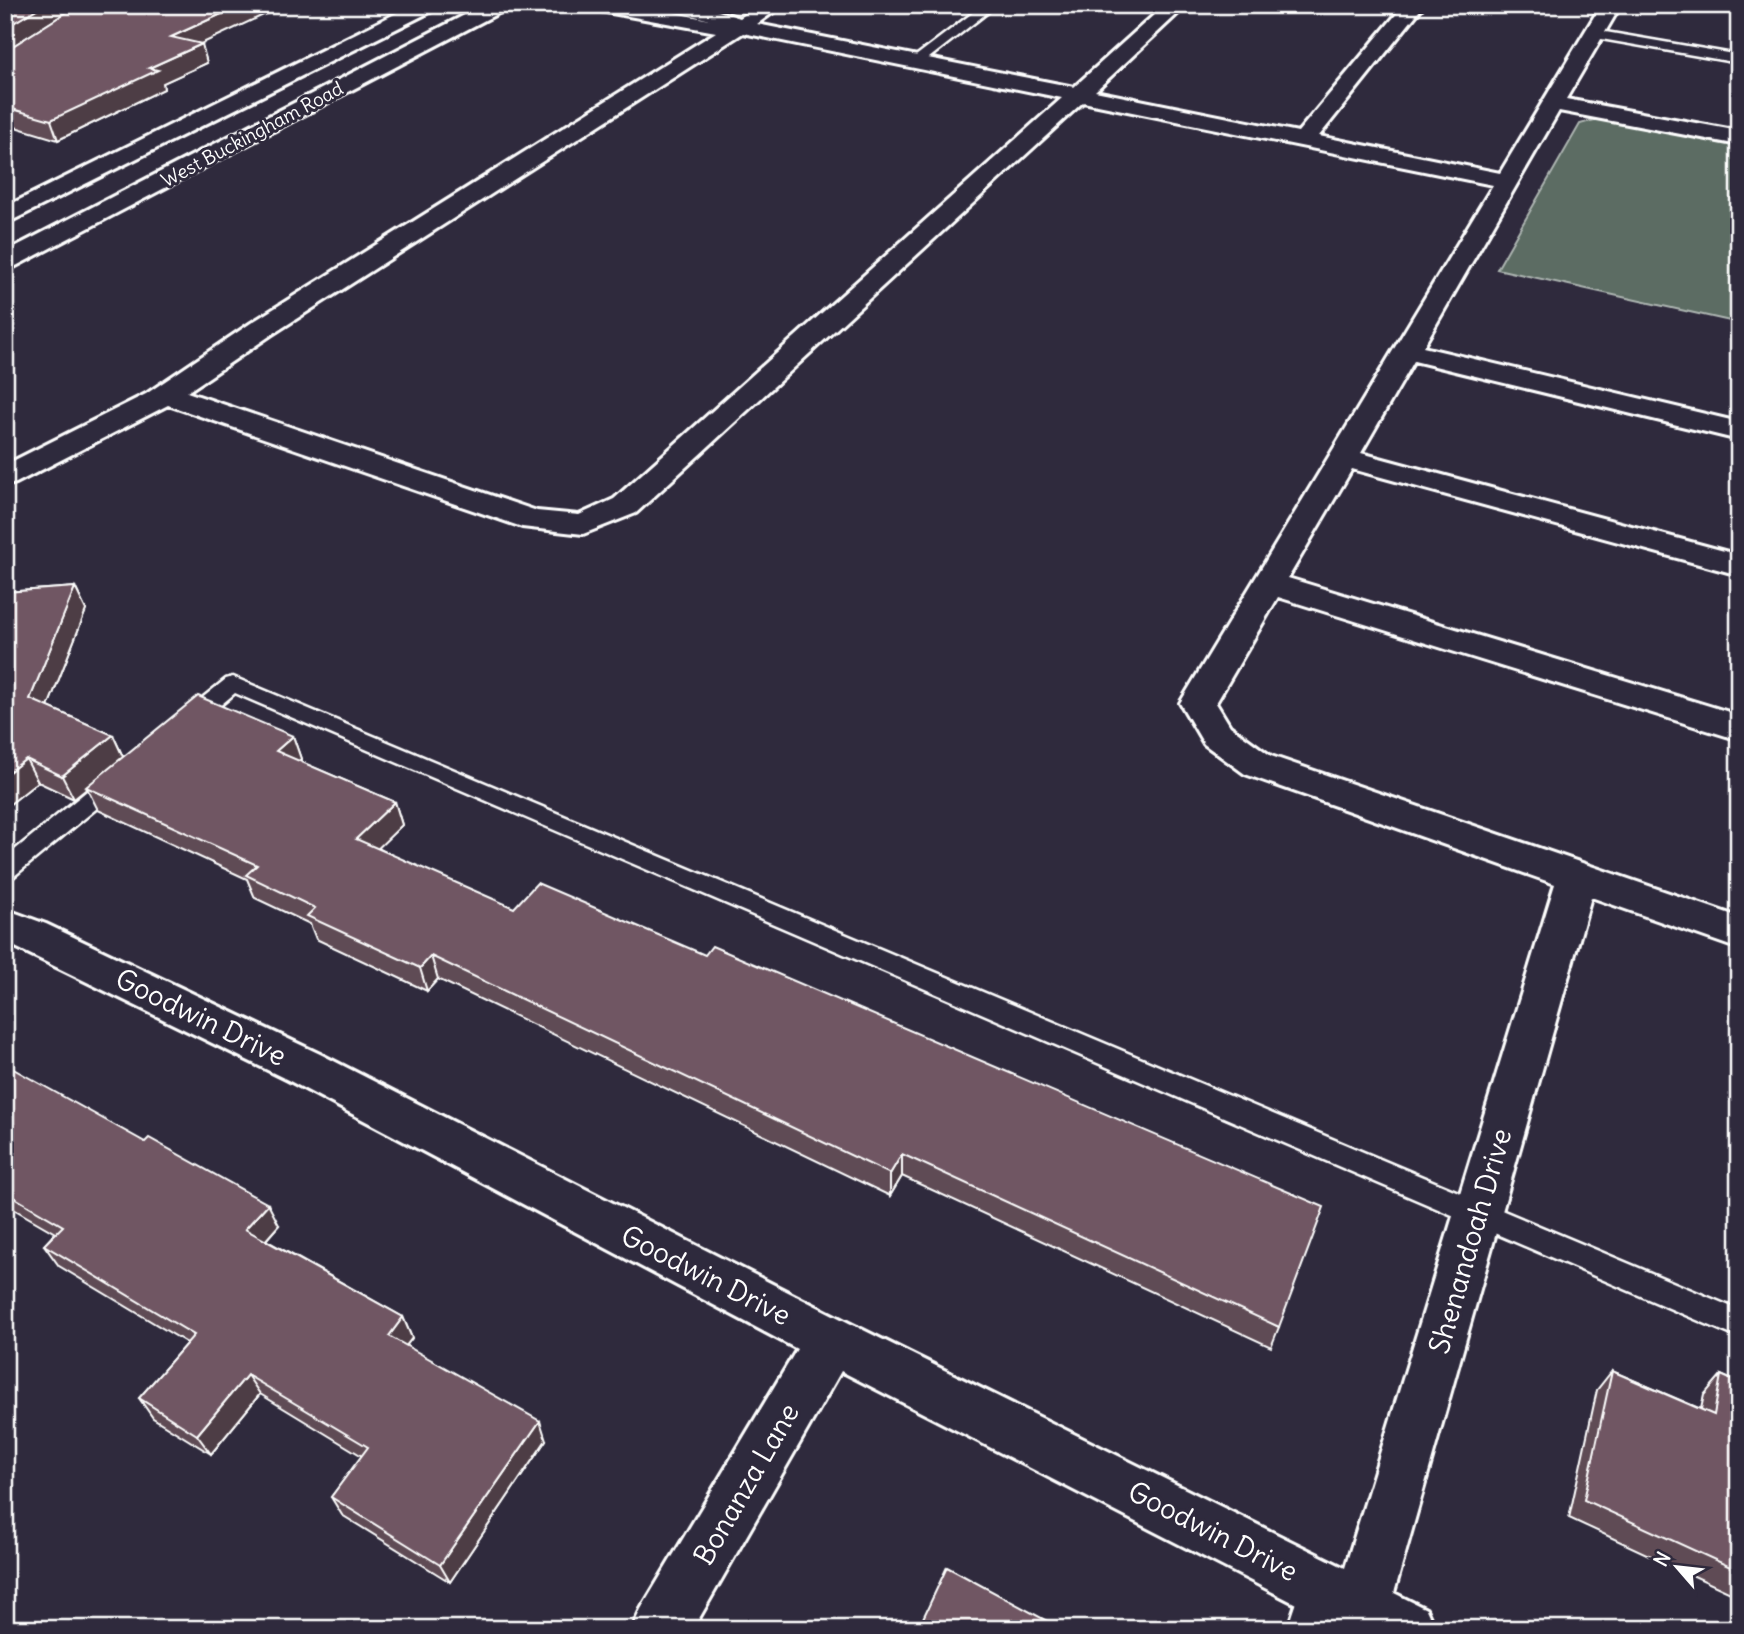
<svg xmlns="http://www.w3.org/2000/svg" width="1744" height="1634" font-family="Delius,sans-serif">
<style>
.green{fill:#5c6c64;stroke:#aeb6b2;stroke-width:2}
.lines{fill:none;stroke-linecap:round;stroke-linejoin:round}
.service-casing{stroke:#fff;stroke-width:5}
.minor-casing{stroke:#fff;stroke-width:6}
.secondary-casing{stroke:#fff;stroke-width:6}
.service{fill:#2f2a3d;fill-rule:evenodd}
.minor{fill:#2f2a3d;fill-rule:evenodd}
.secondary{fill:#2f2a3d;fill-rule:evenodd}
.wall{fill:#5f4b55;stroke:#fff;stroke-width:2}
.shaded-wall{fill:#4e3d45;stroke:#fff;stroke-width:2}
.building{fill:#6f5763;stroke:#fff;stroke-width:2}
.labels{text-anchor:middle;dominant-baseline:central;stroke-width:6;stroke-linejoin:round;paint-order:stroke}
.far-street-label{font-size:19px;fill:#fff;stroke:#2f2a3d}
.near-street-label{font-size:28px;fill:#fff;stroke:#2f2a3d}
</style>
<rect width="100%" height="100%" fill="#2f2a3d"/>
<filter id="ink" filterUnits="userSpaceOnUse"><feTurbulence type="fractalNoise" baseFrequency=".0143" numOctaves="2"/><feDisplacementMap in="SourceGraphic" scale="14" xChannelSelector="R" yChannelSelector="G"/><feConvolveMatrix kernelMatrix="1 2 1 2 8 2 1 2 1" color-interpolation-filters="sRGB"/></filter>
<g filter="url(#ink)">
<!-- green -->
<polygon class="green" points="1598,119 1739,145 1739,323 1497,269 1580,124"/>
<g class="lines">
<defs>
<g id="service">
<polygon points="983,5 997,5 920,65 912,65 912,59"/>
<polygon points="1594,30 1739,55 1739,63 1590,37 1590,31"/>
<polygon points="233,677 1739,1310 1739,1338 235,693 197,725 189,727 181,725 178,720 181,715 226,679"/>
<polygon points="117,771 125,773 128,779 125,785 13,877 5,880 5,858 109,773"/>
<polygon points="1318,1567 1330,1572 1335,1584 1321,1629 1287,1629 1306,1572"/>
</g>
<path id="minor" d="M591,5H633L710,20L669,9L666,5H700L740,18L759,5H783L757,24L1074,87L1165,5H1187L1095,91L1298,132L1404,5H1424L1319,136L1500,173L1601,5H1621L1566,99L1739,131V145L1559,111L1423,347L1739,422V440L1414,361L1361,453L1739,555V575L1352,469L1288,578L1739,715V740L1278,597L1216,703L1230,726L1271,756L1739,917V949L1591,897L1394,1593L1426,1609L1435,1629H1345L841,1371L693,1629H632L641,1609L797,1349L288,1080L5,942V909L46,924L320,1054L849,1323L1345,1568L1555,884L1245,774L1204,744L1180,703L1493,185L1083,102L636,513L583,534L522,527L168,405L16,483L5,486V465L146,394L251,323L716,32L601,11ZM743,33L1062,98L614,499L579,515L537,511L187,392L271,335Z"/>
<g id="secondary">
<polygon points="413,5 439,5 436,9 5,224 5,207"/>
<polygon points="484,5 509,5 506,9 14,267 5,270 5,252"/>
</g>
</defs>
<!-- service casing -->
<use href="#service" class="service-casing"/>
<!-- minor casing -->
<use href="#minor" class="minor-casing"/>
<!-- secondary casing -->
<use href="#secondary" class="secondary-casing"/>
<!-- service -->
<use href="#service" class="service"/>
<!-- minor -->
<use href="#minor" class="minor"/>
<!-- secondary -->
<use href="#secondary" class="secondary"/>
</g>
<!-- wall -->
<g class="wall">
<polygon points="201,44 207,63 163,83 164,89 58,140 5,124 5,51"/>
<polygon points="75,587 86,610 48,707 113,735 123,757 293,736 301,759 299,761 395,802 402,825 378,848 1279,1327 1271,1347 902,1176 890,1196 438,979 427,991 316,939 310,924 255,898 247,879 98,810 87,788 74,799 38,782 5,808 5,592"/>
<polygon points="5,1069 279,1225 266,1240 403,1317 412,1338 406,1346 546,1440 450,1582 342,1515 331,1497 362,1456 260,1394 211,1454 153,1418 139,1398 187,1343 59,1266 44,1245 55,1233 5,1204"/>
<polygon points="1612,1371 1701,1409 1704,1395 1721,1375 1739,1383 1739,1597 1569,1518 1597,1390"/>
</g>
<!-- shaded-wall -->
<g class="shaded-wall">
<polygon points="43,5 78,5 5,51 5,28"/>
<polygon points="241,5 285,5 177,55 171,37"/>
<polygon points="202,44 207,63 163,83 164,89 58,140 51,120 149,68"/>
<polygon points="75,587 86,610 42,722 30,699"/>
<polygon points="113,735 124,759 74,799 62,776"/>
<polygon points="293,736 301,759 284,774 276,751"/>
<polygon points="26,759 38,782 5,808 5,775"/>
<polygon points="395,802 402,825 364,862 356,839"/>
<polygon points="431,956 438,979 427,991 420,968"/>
<polygon points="902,1154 902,1176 890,1196 890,1174"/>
<polygon points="268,1204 279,1225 257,1250 245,1229"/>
<polygon points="403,1317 412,1338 398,1356 389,1336"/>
<polygon points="247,1375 260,1394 211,1454 197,1435"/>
<polygon points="540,1421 546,1440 450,1582 440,1565"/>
</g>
<!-- building -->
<g class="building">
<polygon points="5,5 43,5 5,28"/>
<polygon points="78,5 241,5 171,37 202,44 149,68 158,70 51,120 5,107 5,51"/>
<polygon points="75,587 30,699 113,735 62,776 26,759 5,775 5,592"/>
<polygon points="198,696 293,736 276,751 395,802 356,839 514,908 537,883 705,955 712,946 1324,1207 1279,1327 902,1154 890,1174 431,956 420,968 307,916 315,908 246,875 257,865 86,787"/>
<polygon points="8,1066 145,1142 149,1138 268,1204 245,1229 403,1317 389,1336 540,1421 440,1565 331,1497 368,1447 247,1375 197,1435 139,1398 194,1335 44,1245 63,1226 5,1192 5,1069"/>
<polygon points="1612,1371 1714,1415 1721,1375 1739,1383 1739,1571 1584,1500"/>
<polygon points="947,1567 1060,1628 1059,1629 918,1629"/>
</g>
</g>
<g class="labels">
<!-- far-street labels -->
<g class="far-street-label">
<text transform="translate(252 134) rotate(-28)">West Buckingham Road</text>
</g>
<!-- near-street labels -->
<g class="near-street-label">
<text transform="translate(201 1017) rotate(26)">Goodwin Drive</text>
<text transform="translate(1470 1241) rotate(-74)">Shenandoah Drive</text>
<text transform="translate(706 1275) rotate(27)">Goodwin Drive</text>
<text transform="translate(746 1484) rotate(-60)">Bonanza Lane</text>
<text transform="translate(1213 1531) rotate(27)">Goodwin Drive</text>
</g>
</g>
<!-- margin -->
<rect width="1744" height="1634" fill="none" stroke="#2f2a3d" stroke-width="28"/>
<rect x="14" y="14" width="1716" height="1606" fill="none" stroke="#fff" stroke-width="2.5" filter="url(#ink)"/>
<!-- north arrow -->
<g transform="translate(1677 1567) rotate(298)" stroke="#2f2a3d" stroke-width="5" paint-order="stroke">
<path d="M0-5L12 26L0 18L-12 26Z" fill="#ffffff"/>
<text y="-10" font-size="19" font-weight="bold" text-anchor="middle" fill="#ffffff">N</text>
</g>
</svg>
